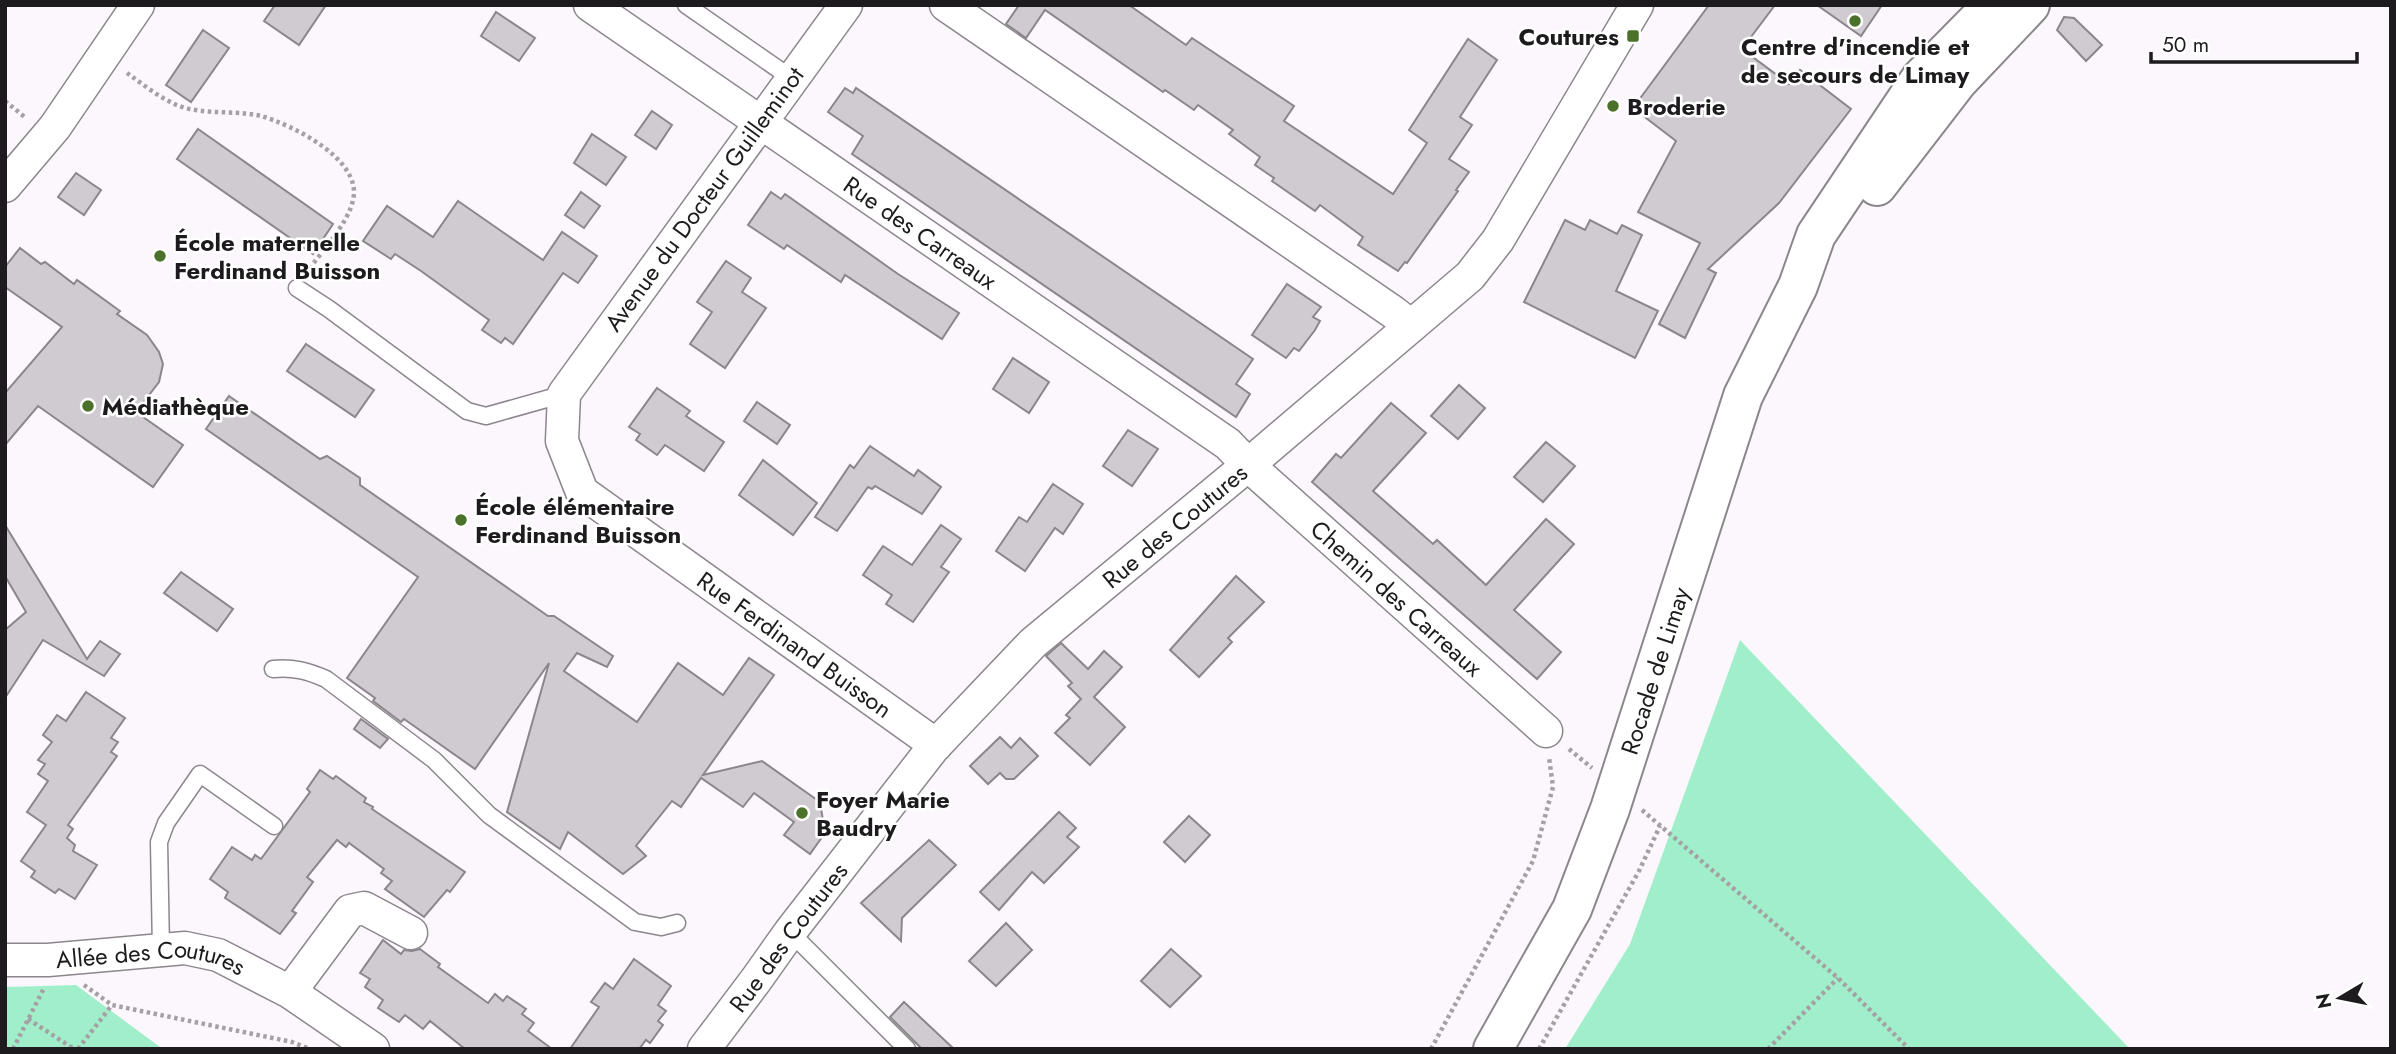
<svg xmlns="http://www.w3.org/2000/svg" width="2396" height="1054" font-family="Jost,sans-serif">
<style>
.green{fill:#a1efca}
.building{fill:#cfcbd0;stroke:#8a868b;stroke-width:2}
.lines{fill:none;stroke-linecap:round;stroke-linejoin:round}
.service-casing{stroke:#8c878c;stroke-width:19}
.minor-casing{stroke:#8c878c;stroke-width:35}
.secondary-casing{stroke:#8c878c;stroke-width:42}
.path{stroke:#a4a0a4;stroke-width:4.5;stroke-dasharray:3.5 3.5;stroke-linecap:butt}
.service{stroke:#fff;stroke-width:16}
.minor{stroke:#fff;stroke-width:32}
.secondary{stroke:#fff;stroke-width:38}
.poi-dot{fill:#4b712b;stroke:#fff;stroke-width:2.5}
.labels{text-anchor:middle;dominant-baseline:central;stroke-width:5;stroke-linejoin:round;paint-order:stroke}
.poi-label{font-size:24px;font-weight:bold;fill:#1d1b1d;stroke:#fff;text-anchor:start}
.street-label{font-size:24px;fill:#1d1b1d;stroke:#fff}
</style>
<rect width="100%" height="100%" fill="#fcf7fc"/>
<!-- green -->
<g class="green">
<polygon points="1740,640 2130,1049 1565,1049 1630,944"/>
<polygon points="76,985 160,1047 159,1049 5,1049 5,987"/>
</g>
<!-- building -->
<g class="building">
<polygon points="275,5 326,5 299,45 264,21"/>
<polygon points="1019,5 1129,5 1186,45 1192,38 1294,106 1284,121 1393,194 1427,143 1409,130 1468,39 1497,60 1460,117 1472,125 1449,159 1469,172 1456,190 1458,191 1407,263 1405,262 1398,271 1358,245 1363,237 1320,205 1315,211 1272,181 1274,178 1255,165 1260,157 1229,134 1233,130 1198,105 1194,110 1165,90 1163,92 1045,10 1026,38 1006,24"/>
<polygon points="1709,5 1775,5 1742,49 1789,84 1800,70 1851,109 1779,203 1708,269 1716,273 1685,338 1659,324 1700,243 1638,212 1676,141 1633,108"/>
<polygon points="1817,5 1882,5 1861,36"/>
<polygon points="496,12 535,38 519,61 481,36"/>
<polygon points="2064,17 2074,18 2102,45 2086,61 2057,30"/>
<polygon points="203,30 229,48 191,102 166,85"/>
<polygon points="845,88 853,93 856,88 1253,359 1236,384 1250,394 1236,417 852,154 863,136 828,112"/>
<polygon points="652,111 672,125 656,149 635,135"/>
<polygon points="198,129 333,224 313,254 177,159"/>
<polygon points="592,134 626,157 606,185 574,163"/>
<polygon points="76,173 101,190 84,215 58,197"/>
<polygon points="581,192 600,206 584,228 565,215"/>
<polygon points="771,192 781,199 785,194 898,274 959,313 942,339 845,275 841,282 787,245 784,249 748,225"/>
<polygon points="458,201 543,260 562,232 597,256 578,283 563,273 513,344 505,338 501,343 482,330 489,320 421,271 395,254 391,259 363,241 387,206 433,237"/>
<polygon points="1565,220 1585,230 1590,220 1617,234 1622,225 1642,235 1616,291 1658,311 1635,358 1524,302"/>
<polygon points="20,248 41,264 45,262 74,284 77,280 120,311 117,314 147,335 159,352 163,364 159,382 136,412 183,445 153,487 38,406 5,445 5,393 62,327 5,287 5,267"/>
<polygon points="726,261 751,278 742,292 766,308 725,368 690,344 712,312 697,302"/>
<polygon points="1287,284 1321,307 1313,317 1320,321 1315,330 1299,351 1294,348 1286,358 1252,335"/>
<polygon points="306,344 374,390 355,417 287,371"/>
<polygon points="1013,358 1049,382 1029,413 993,389"/>
<polygon points="1459,385 1485,408 1458,439 1431,416"/>
<polygon points="657,388 690,411 686,416 724,442 704,471 665,445 657,455 636,440 640,434 629,427"/>
<polygon points="229,396 320,459 327,456 360,478 360,485 548,616 554,616 613,656 607,667 577,653 564,671 637,722 678,663 723,695 749,658 774,675 703,775 762,761 820,802 825,833 810,854 784,835 794,822 754,793 743,807 701,778 681,807 672,801 636,846 646,856 623,874 568,832 560,849 507,812 549,663 475,769 404,719 401,722 373,701 375,698 347,678 418,577 206,429"/>
<polygon points="757,402 790,425 777,444 744,421"/>
<polygon points="1391,403 1426,433 1373,491 1433,544 1437,540 1486,585 1546,519 1574,544 1514,610 1561,652 1537,679 1312,482 1336,454 1341,458"/>
<polygon points="1128,430 1158,449 1132,486 1103,466"/>
<polygon points="1546,442 1575,466 1543,502 1514,477"/>
<polygon points="870,446 914,476 918,470 941,487 922,514 875,486 872,489 868,487 837,531 815,517 850,465 854,468"/>
<polygon points="763,460 817,503 793,535 739,495"/>
<polygon points="1053,484 1083,504 1063,534 1055,528 1025,571 996,551 1019,517 1027,522"/>
<polygon points="5,525 87,659 100,641 120,654 104,676 43,640 5,698 5,630 26,612 5,576"/>
<polygon points="941,525 961,539 941,567 949,572 913,622 886,604 892,595 863,575 883,546 912,565"/>
<polygon points="181,572 233,609 217,631 164,593"/>
<polygon points="1236,576 1264,602 1228,638 1232,642 1199,677 1170,650"/>
<polygon points="1061,643 1088,669 1104,651 1122,667 1094,697 1125,727 1090,765 1055,733 1070,718 1066,715 1081,699 1068,686 1072,683 1046,656"/>
<polygon points="86,692 125,718 111,738 118,742 111,752 117,756 68,825 73,829 67,838 75,845 73,851 97,865 75,899 59,889 55,893 31,877 35,871 21,861 46,825 27,812 48,781 38,774 45,764 38,760 52,742 43,735 57,715 66,721"/>
<polygon points="361,719 388,739 380,748 354,729"/>
<polygon points="1000,737 1011,748 1020,738 1038,756 1014,779 1006,779 1000,773 988,784 970,766"/>
<polygon points="320,770 333,779 336,776 366,798 364,802 373,807 372,809 465,872 450,892 447,890 424,917 385,889 392,881 381,873 384,869 349,843 346,847 337,840 307,877 313,882 292,911 296,913 280,934 225,898 228,892 210,879 232,847 252,860 255,855 261,859 310,792 307,789"/>
<polygon points="1059,812 1076,828 1067,837 1079,847 1044,883 1032,872 999,910 980,892"/>
<polygon points="1189,816 1210,835 1185,862 1164,842"/>
<polygon points="929,840 956,865 902,918 901,941 861,903"/>
<polygon points="1006,923 1032,950 996,986 969,961"/>
<polygon points="383,940 401,954 404,950 412,951 420,949 440,964 438,967 488,1003 495,994 503,1001 507,996 526,1009 522,1014 534,1023 528,1031 552,1049 465,1049 430,1021 423,1029 405,1015 399,1022 378,1008 383,1000 365,987 370,979 360,973"/>
<polygon points="1171,949 1201,976 1170,1007 1141,981"/>
<polygon points="634,959 671,986 658,1005 666,1011 658,1021 663,1025 650,1043 646,1040 639,1049 570,1049 599,1007 591,1002 605,983 613,989"/>
<polygon points="904,1002 954,1049 922,1049 890,1017"/>
</g>
<g class="lines">
<defs>
<g id="service">
<polyline points="686,5 791,78"/>
<polyline points="297,288 329,309 467,411 486,416 564,394"/>
<path d="M273,669C293,667 308,671 326,679L434,760L489,815L635,922L661,927L677,923"/>
<polyline points="790,932 907,1049"/>
<polyline points="161,950 159,842 166,823 200,774 274,826"/>
</g>
<g id="minor">
<path id="s1" d="M590,5L1228,444L1248,465L1546,731"/>
<path id="s2" d="M846,5L564,394L562,441L582,492L936,745"/>
<polyline points="946,5 1393,312 1411,326"/>
<polyline points="5,186 55,127 138,5"/>
<path id="s3" d="M5,960H48L185,948L218,955L290,992L373,1049"/>
<polyline points="290,992 350,911 364,908 411,933"/>
<path id="s4" d="M704,1049L756,980L790,932L933,748L1033,643L1248,465L1470,276L1498,240L1637,5"/>
</g>
<g id="secondary">
<polyline points="1877,186 1958,81 2030,5"/>
<path id="s5" d="M1493,1049L1572,909L1610,809L1743,396L1798,286L1816,235L1921,78L1993,5"/>
</g>
</defs>
<!-- service casing -->
<use href="#service" class="service-casing"/>
<!-- minor casing -->
<use href="#minor" class="minor-casing"/>
<!-- secondary casing -->
<use href="#secondary" class="secondary-casing"/>
<!-- path -->
<g class="path">
<path d="M127,73C144,85 162,100 182,107C209,115 236,110 261,116C293,125 363,160 353,200C348,224 321,252 307,272"/>
<polyline points="5,101 26,118"/>
<polyline points="1569,749 1592,768"/>
<polyline points="1642,810 1838,978 1909,1049"/>
<polyline points="84,985 112,1005"/>
<polyline points="28,1019 74,1049"/>
<polyline points="13,1049 44,988"/>
<polyline points="78,1049 112,1005 292,1042 310,1049"/>
<polyline points="1431,1049 1533,861 1553,787 1549,757"/>
<polyline points="1539,1049 1639,871 1660,826"/>
<polyline points="1768,1049 1838,978"/>
</g>
<!-- service -->
<use href="#service" class="service"/>
<!-- minor -->
<use href="#minor" class="minor"/>
<!-- secondary -->
<use href="#secondary" class="secondary"/>
</g>
<!-- markers -->
<g class="poi-dot">
<circle cx="1855" cy="21" r="7"/>
<rect x="1626" y="29" width="14" height="14" rx="3.5"/>
<circle cx="1613" cy="106" r="7"/>
<circle cx="160" cy="256" r="7"/>
<circle cx="88" cy="406" r="7"/>
<circle cx="461" cy="520" r="7"/>
<circle cx="802" cy="813" r="7"/>
</g>
<g class="labels">
<!-- poi labels -->
<g class="poi-label">
<text x="1619" y="36" text-anchor="end">Coutures</text>
<text x="1855" y="46" text-anchor="middle">Centre d'incendie et<tspan x="1855" dy="28">de secours de Limay</tspan></text>
<text x="1627" y="106">Broderie</text>
<text x="174" y="242">École maternelle<tspan x="174" dy="28">Ferdinand Buisson</tspan></text>
<text x="102" y="406">Médiathèque</text>
<text x="475" y="506">École élémentaire<tspan x="475" dy="28">Ferdinand Buisson</tspan></text>
<text x="816" y="799">Foyer Marie<tspan x="816" dy="28">Baudry</tspan></text>
</g>
<!-- street labels -->
<g class="street-label">
<text transform="translate(704 199) rotate(-54)">Avenue du Docteur Guilleminot</text>
<text stroke="none"><textPath href="#s1" startOffset="401">Rue des Carreaux</textPath></text>
<text stroke="none"><textPath href="#s4" startOffset="707">Rue des Coutures</textPath></text>
<text stroke="none"><textPath href="#s1" startOffset="1003">Chemin des Carreaux</textPath></text>
<text stroke="none"><textPath href="#s2" startOffset="844">Rue Ferdinand Buisson</textPath></text>
<text stroke="none"><textPath href="#s5" startOffset="413">Rocade de Limay</textPath></text>
<text stroke="none"><textPath href="#s4" startOffset="140">Rue des Coutures</textPath></text>
<text stroke="none"><textPath href="#s3" startOffset="147">Allée des Coutures</textPath></text>
</g>
</g>
<!-- border -->
<rect width="2396" height="1054" fill="none" stroke="#1d1b1d" stroke-width="14"/>
<!-- north arrow -->
<g transform="translate(2340 998) rotate(260)" stroke="#ffffff" stroke-width="5" paint-order="stroke">
<path d="M0-5L12 26L0 18L-12 26Z" fill="#1d1b1d"/>
<text y="-10" font-size="19" font-weight="bold" text-anchor="middle" fill="#1d1b1d">N</text>
</g>
<!-- scale -->
<path d="M2151 52v10h206v-10" fill="none" stroke="#1d1b1d" stroke-width="3.5"/>
<text x="2162" y="52" font-size="21" fill="#1d1b1d" stroke="#ffffff" stroke-width="5" paint-order="stroke">50 m</text>
</svg>
